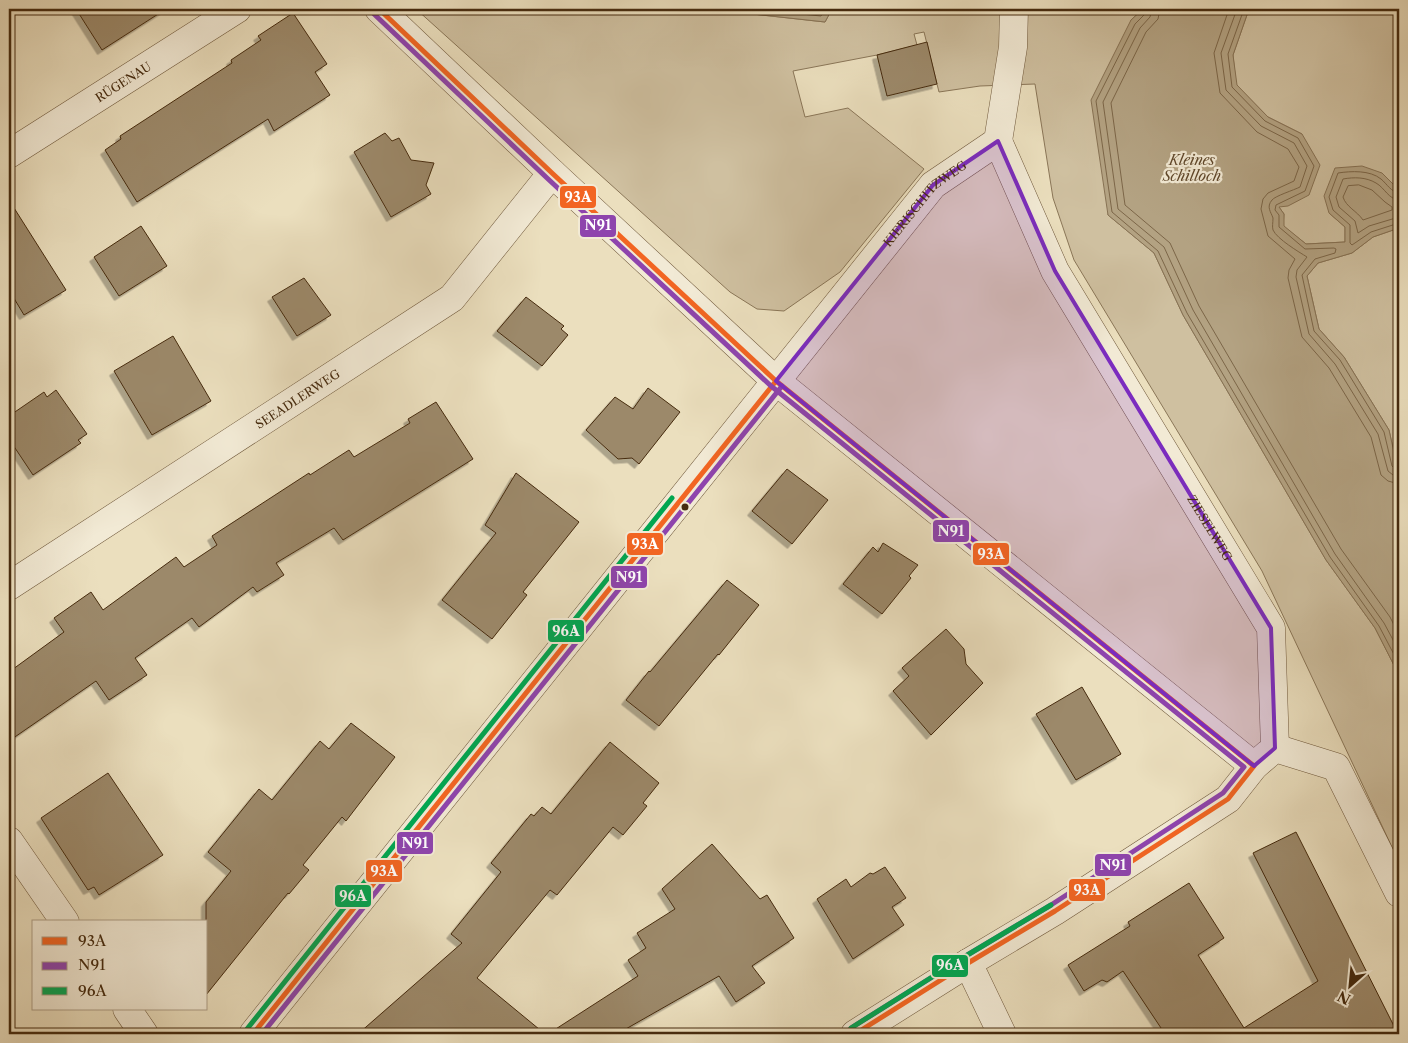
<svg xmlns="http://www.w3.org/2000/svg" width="1408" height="1043" font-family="'Libre Caslon Text',serif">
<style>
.green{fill:#cfc0a0;stroke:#8a7658}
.water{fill:#b3a282;stroke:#877254}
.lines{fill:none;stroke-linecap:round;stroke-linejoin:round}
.shore{stroke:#7c6648;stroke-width:1}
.building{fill:#9c896a;stroke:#462b0f;filter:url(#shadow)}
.minor-casing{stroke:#6f583b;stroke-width:29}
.minor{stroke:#f2ead5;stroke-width:28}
.bus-1-casing{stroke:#f2ead5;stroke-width:9}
.bus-2-casing{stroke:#f2ead5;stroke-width:9}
.bus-3-casing{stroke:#f2ead5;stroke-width:9}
.bus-1{stroke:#f26522;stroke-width:5}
.bus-2{stroke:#8e44ad;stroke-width:5}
.bus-3{stroke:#00a651;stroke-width:5}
.marked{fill:#7b2cbf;fill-opacity:0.2;stroke:#7b2cbf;stroke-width:4;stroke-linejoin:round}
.bus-dot{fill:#462b0f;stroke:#f2ead5;stroke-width:2}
.labels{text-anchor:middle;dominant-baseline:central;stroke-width:4.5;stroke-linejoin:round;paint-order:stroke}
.street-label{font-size:12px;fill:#462b0f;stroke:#f2ead5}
.water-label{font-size:14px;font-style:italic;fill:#61492c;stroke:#f2ead5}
.line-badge{stroke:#f2ead5;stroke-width:2}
.badge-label{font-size:14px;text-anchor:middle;font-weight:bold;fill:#fff}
</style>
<defs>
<filter id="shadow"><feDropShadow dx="-4.5" dy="4.5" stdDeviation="0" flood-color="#0004"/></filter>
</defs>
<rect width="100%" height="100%" fill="#ebdfbe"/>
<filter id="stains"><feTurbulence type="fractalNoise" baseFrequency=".004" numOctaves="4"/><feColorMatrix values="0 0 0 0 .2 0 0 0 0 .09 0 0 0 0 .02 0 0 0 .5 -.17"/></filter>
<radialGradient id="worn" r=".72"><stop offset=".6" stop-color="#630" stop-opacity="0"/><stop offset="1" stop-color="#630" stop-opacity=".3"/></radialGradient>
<!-- green -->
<g class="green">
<polygon points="416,9 707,9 825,22 832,9 1143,9 1131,20 1108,215 1154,253 1183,315 1326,560 1375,628 1399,675 1399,862 1262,571 1074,260 1053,198 1035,84 980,86 939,92 924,32 914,34 917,45 877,55 793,71 805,117 848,108 924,169 840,272 784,311 757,309 730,292"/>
<polygon points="1249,9 1399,9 1399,190 1382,173 1329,213 1345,227 1345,242 1306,244 1283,226 1284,214 1279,207 1302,134 1268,117 1236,85 1233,55"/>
<polygon points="1399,228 1399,475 1389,430 1344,357 1319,329 1307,276 1318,263 1352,253 1373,237"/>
</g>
<!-- water -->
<g class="water">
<polygon points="707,9 832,9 825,22"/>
<polygon points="1143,9 1249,9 1233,55 1237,85 1268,117 1302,134 1320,165 1309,195 1288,206 1279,207 1284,214 1284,226 1306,244 1345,242 1345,227 1329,213 1324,196 1335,168 1362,166 1382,173 1399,190 1399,228 1373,237 1352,253 1318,263 1307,276 1319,329 1344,357 1389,430 1399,475 1399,675 1375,628 1326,560 1183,315 1154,253 1108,215 1091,100 1131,20"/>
</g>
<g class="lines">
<!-- shore -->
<g class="shore">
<polyline points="753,9 821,16 826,9"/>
<polyline points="1146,9 1145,14 1135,24 1096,101 1112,212 1158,251 1187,313 1330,557 1379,626 1399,664"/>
<polyline points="1152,9 1150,17 1140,28 1103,102 1118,209 1164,247 1193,310 1335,554 1384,623 1399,651"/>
<polyline points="1160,9 1158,19 1146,32 1111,103 1125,205 1170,243 1199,306 1341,549 1390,617 1399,635"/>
<polyline points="1229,9 1214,53 1220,93 1257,132 1288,149 1299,167 1294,181 1268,193 1263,199 1261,209 1268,236 1295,259 1289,270 1288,278 1302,337 1329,368 1371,437 1381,475 1388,481 1399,484"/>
<path d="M1237,9L1221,53L1226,90L1261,126L1294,143L1307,166L1300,187C1294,190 1275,196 1272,200C1266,207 1271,212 1273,218C1273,223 1272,226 1273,230C1277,239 1299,252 1307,257L1297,270L1296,277L1309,334L1335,364L1378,434L1388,471L1393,475L1399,476"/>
<polyline points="1244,9 1228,54 1232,87 1265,121 1298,138 1314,166 1305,191 1276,205 1275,210 1279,215 1279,227 1305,249 1334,248 1336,249 1335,253 1315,259 1302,275 1314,331 1340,360 1384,432 1392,466 1395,469 1399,470"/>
<path d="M1359,185L1372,190L1385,202L1392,207V210L1363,220C1357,211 1346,207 1343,197L1348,186Z"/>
<path d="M1399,193C1391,192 1387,184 1381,179C1370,170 1351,171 1338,173L1329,197L1333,210L1350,225V243L1352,245L1371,232L1399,223"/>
<path d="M1399,200C1388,199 1385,188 1376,183C1366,177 1354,177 1343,179L1336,197L1339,207L1355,221L1358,233L1369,226L1399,217"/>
</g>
</g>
<!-- building -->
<g class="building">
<polygon points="76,9 166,9 102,50"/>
<polygon points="293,13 327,64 315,72 330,95 274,131 268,119 137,202 105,150 121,139 120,136 232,63 231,60 261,40 258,36"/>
<polygon points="927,42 937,84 887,96 877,55"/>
<polygon points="385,133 392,141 399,138 411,160 434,163 426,185 431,194 391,217 354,152"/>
<polygon points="9,200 66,290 24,315 9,290"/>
<polygon points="141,226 167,266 119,296 94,257"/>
<polygon points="304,278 331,315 297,336 272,297"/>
<polygon points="526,297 564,326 561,329 568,335 542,366 497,331"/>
<polygon points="173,336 211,401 152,435 114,371"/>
<polygon points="648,388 680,412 639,464 632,458 618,459 586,430 615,397 633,409"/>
<polygon points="56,390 87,434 78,440 81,443 33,475 9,439 9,416 44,392 47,397"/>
<polygon points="436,402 473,459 343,540 334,528 276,563 284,575 257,592 253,587 199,627 192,618 135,658 147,675 109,700 96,681 9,741 9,672 64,632 54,618 91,592 103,610 176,557 184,567 217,545 212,536 309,473 310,475 349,450 354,457 410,423 408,419"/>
<polygon points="787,469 828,500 792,544 752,511"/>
<polygon points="516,473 579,522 523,592 527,595 492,639 442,600 496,533 485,525"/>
<polygon points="883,543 918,565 909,576 911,578 882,614 843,584 873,547 878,552"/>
<polygon points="727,580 759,605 719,655 718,654 659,726 626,700 649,671 650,672"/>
<polygon points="946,629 964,649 966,664 983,683 931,735 893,691 909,676 902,668"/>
<polygon points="1082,687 1121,754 1076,780 1036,714"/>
<polygon points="351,723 395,757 346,821 342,817 303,865 309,870 289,894 288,893 206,995 206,902 231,871 208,852 259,789 272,800 320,741 329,749"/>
<polygon points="610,742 659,783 643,803 647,806 623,835 613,827 557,895 550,890 477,978 545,1034 358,1034 462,943 451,934 501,872 491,863 531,814 534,816 542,807 551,814"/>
<polygon points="108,773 163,855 99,895 94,887 88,890 41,818"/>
<polygon points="1296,832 1398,1034 1165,1034 1123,971 1107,982 1102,980 1084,991 1068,965 1130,926 1128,922 1189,883 1224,938 1198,955 1244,1028 1318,981 1253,853"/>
<polygon points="712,844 760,899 767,895 794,938 752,966 765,983 736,1002 719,976 617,1034 548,1034 638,976 628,960 646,948 637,933 675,909 662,889"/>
<polygon points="885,867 906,898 892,907 904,925 853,959 817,899 846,879 851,887 870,873 873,874"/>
</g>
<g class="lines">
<defs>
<g id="minor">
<polyline points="379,9 552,173 776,381 1254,766"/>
<path id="s1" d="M998,141L1055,271L1271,628L1275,748"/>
<path id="s2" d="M9,154L237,9"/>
<path id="s3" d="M9,586L452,298L552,173"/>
<polyline points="1275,748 1336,767 1399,893"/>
<polyline points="9,841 65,922"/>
<polyline points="968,963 1002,1034"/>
<polyline points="127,1009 144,1034"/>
<path id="s4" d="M253,1034L933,185L998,141L1013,47L1014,9"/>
<polyline points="855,1034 968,963 1055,911 1228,799 1254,766 1268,754"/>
</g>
</defs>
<!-- minor casing -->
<use href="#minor" class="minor-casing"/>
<!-- minor -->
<use href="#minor" class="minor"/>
<defs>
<g id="bus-1">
<polyline points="379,9 552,173 776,381 1254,766 1228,799 1055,911 968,963 855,1034"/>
<polyline points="253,1034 776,381"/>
</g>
<g id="bus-2">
<polyline points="374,14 547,178 771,386 1244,767 1223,793 1051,905 964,957 851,1028"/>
<polyline points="262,1034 782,386"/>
</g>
<g id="bus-3">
<polyline points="851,1028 964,957 1051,905"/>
<polyline points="247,1029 672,498"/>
</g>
</defs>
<!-- bus-1 casing -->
<use href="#bus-1" class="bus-1-casing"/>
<!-- bus-2 casing -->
<use href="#bus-2" class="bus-2-casing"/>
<!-- bus-3 casing -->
<use href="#bus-3" class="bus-3-casing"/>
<!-- bus-1 -->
<use href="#bus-1" class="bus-1"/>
<!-- bus-2 -->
<use href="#bus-2" class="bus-2"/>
<!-- bus-3 -->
<use href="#bus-3" class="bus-3"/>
</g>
<!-- marked area -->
<path class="marked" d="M998,141L1055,271L1271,628L1275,748L1254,766L776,381L933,185Z"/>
<!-- markers -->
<circle class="bus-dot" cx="685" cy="507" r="4.5"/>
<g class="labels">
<!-- street labels -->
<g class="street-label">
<text stroke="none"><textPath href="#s2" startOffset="135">RÜGENAU</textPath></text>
<text stroke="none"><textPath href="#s4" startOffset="1069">KIERISCHITZWEG</textPath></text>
<text stroke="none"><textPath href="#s3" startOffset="344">SEEADLERWEG</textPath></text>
<text stroke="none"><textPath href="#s1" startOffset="442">ZIESELWEG</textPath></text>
</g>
<!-- water labels -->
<g class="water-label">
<text x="1192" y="160">Kleines<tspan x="1192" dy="16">Schilloch</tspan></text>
</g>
</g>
<g class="line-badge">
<rect x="559" y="185" width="38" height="24" rx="5" fill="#f26522"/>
<rect x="579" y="214" width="38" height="24" rx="5" fill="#8e44ad"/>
<rect x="932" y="519" width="38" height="24" rx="5" fill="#8e44ad"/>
<rect x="626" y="532" width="38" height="24" rx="5" fill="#f26522"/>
<rect x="972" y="542" width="38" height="24" rx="5" fill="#f26522"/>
<rect x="610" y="565" width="38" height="24" rx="5" fill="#8e44ad"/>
<rect x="547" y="619" width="38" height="24" rx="5" fill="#00a651"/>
<rect x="396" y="831" width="38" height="24" rx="5" fill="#8e44ad"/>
<rect x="1094" y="853" width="38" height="24" rx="5" fill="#8e44ad"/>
<rect x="365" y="859" width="38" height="24" rx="5" fill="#f26522"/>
<rect x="1068" y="878" width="38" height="24" rx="5" fill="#f26522"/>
<rect x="334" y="884" width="38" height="24" rx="5" fill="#00a651"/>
<rect x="931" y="954" width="38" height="24" rx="5" fill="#00a651"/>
</g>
<g class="badge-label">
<text x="578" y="202">93A</text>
<text x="598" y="230">N91</text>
<text x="951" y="536">N91</text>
<text x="645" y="549">93A</text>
<text x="991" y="559">93A</text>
<text x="629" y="582">N91</text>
<text x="566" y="636">96A</text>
<text x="415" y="848">N91</text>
<text x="1113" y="870">N91</text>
<text x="384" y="876">93A</text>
<text x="1087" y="895">93A</text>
<text x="353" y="901">96A</text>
<text x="950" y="970">96A</text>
</g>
<!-- margin -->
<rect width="1408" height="1043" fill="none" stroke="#ebdfbe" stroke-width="30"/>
<rect x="10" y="10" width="1388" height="1023" fill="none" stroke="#462b0f" stroke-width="2.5"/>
<rect x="15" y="15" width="1378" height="1013" fill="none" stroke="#462b0f"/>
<!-- legend -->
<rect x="32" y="920" width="175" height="90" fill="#f2ead5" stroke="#ad9e86"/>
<rect x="42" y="937" width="25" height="8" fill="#f26522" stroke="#ad9e86"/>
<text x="78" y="946" font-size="15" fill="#462b0f">93A</text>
<rect x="42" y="962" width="25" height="8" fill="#8e44ad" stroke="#ad9e86"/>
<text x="78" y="970" font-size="15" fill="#462b0f">N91</text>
<rect x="42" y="987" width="25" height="8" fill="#00a651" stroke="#ad9e86"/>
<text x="78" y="996" font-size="15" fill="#462b0f">96A</text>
<!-- north arrow -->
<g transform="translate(1350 986) rotate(207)" stroke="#f2ead5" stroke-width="4" paint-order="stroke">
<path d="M0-4L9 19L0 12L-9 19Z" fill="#462b0f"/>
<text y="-8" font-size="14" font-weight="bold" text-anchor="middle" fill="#462b0f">N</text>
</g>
<rect width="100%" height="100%" filter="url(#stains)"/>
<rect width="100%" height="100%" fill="url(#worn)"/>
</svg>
